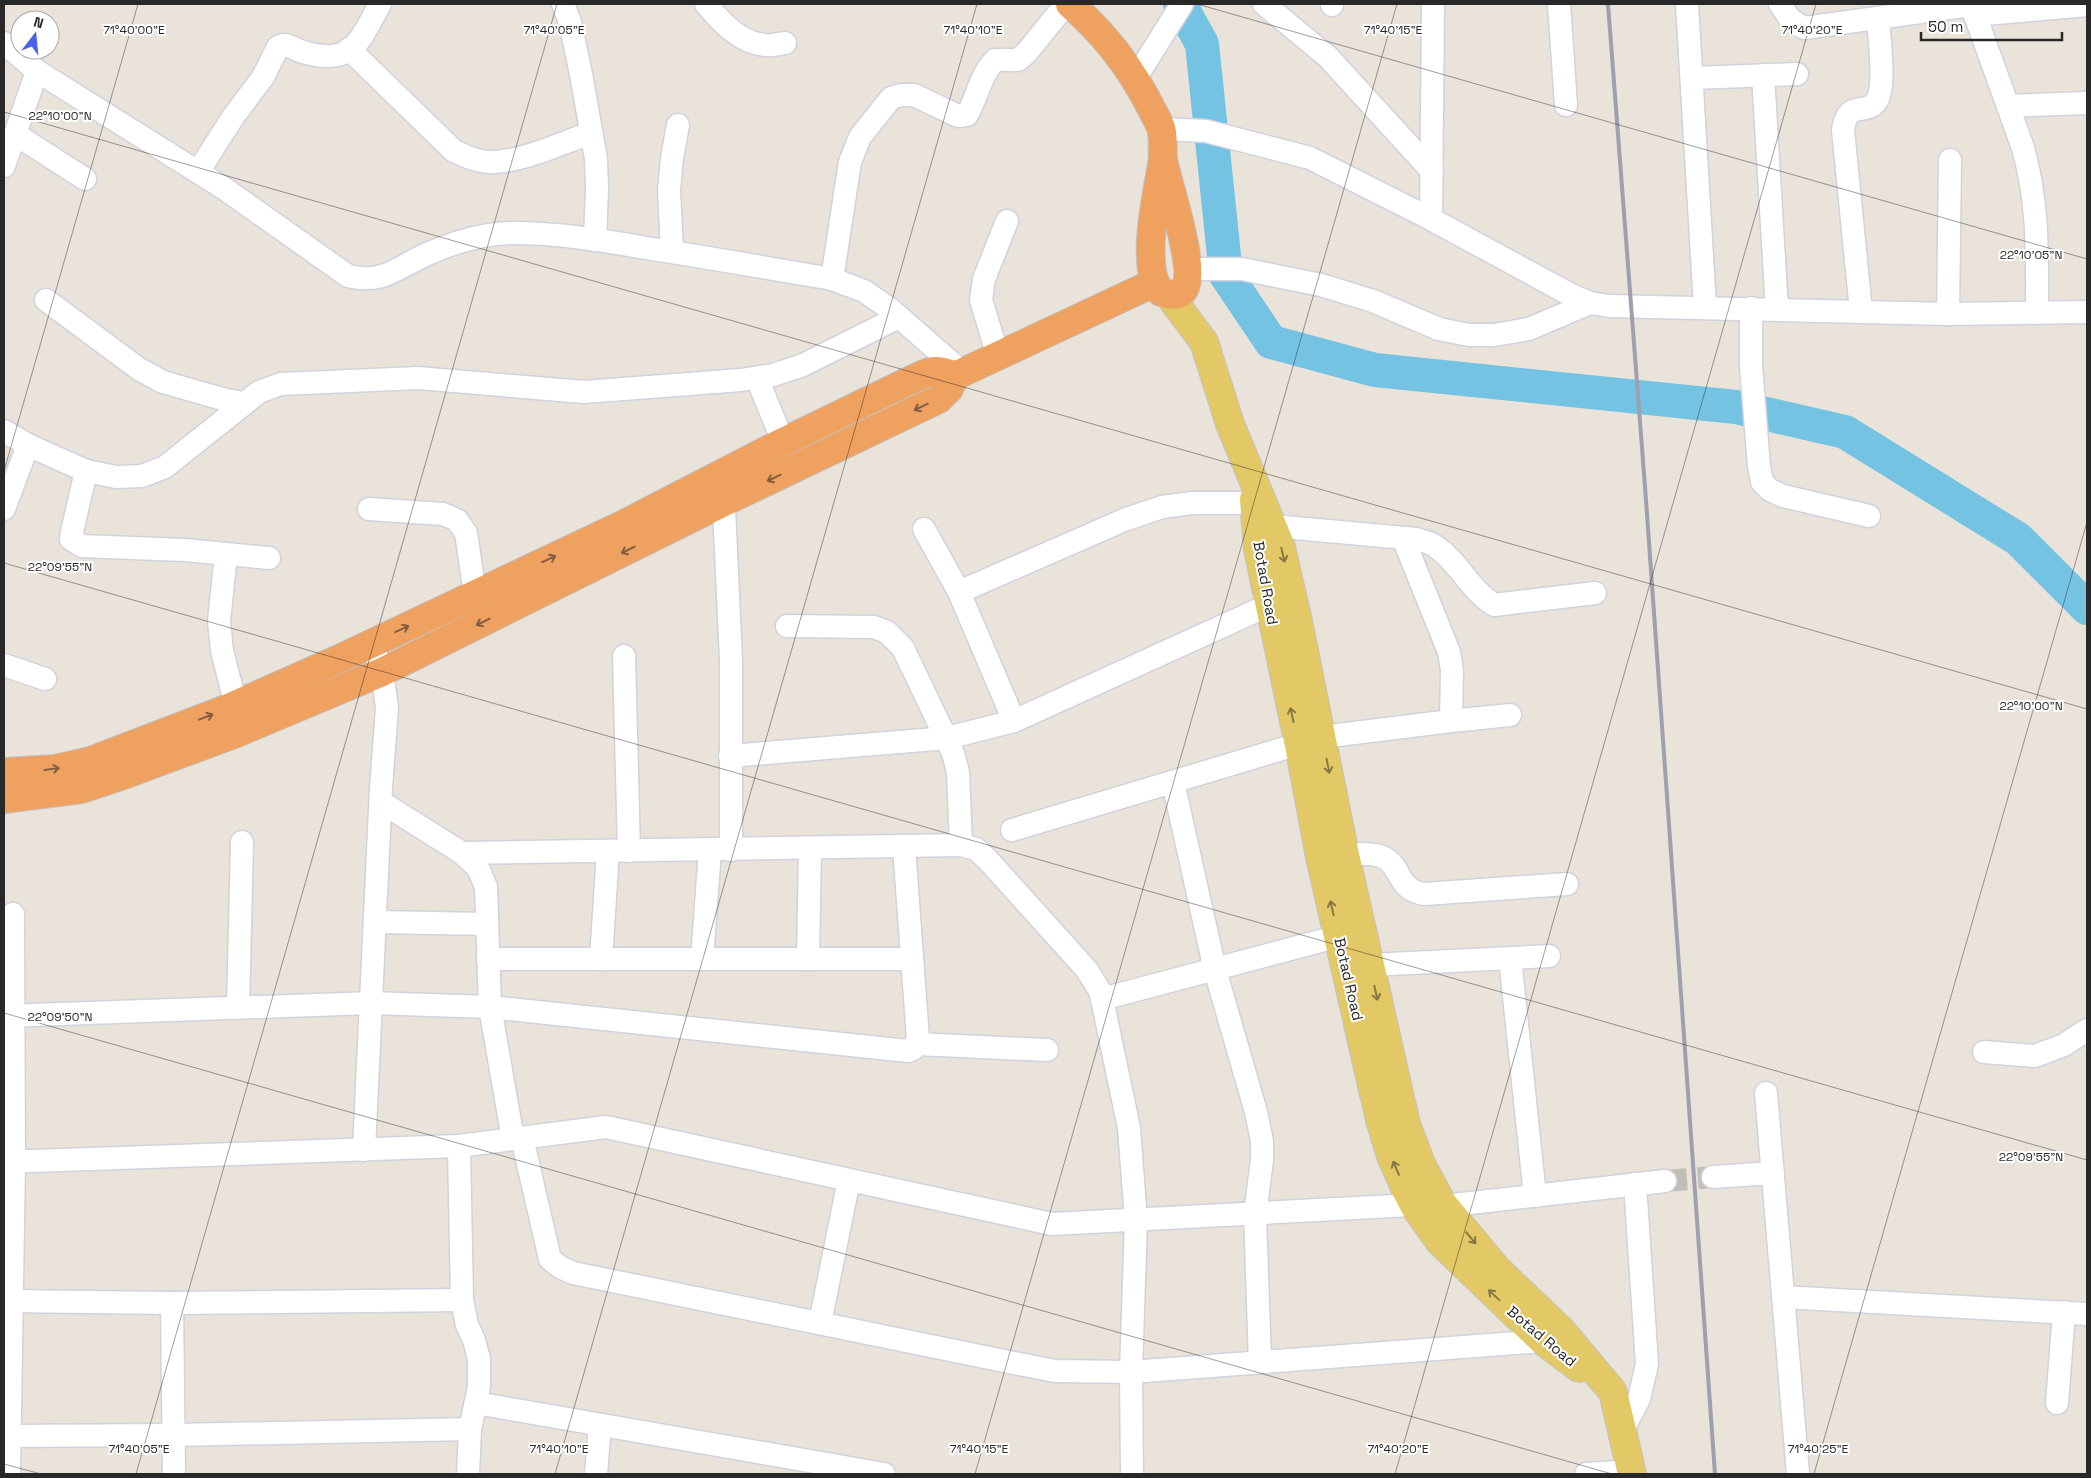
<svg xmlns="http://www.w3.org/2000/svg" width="2091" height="1478" font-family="'Space Grotesk',sans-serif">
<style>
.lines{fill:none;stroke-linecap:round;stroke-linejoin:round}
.river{stroke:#75c3e3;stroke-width:34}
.minor-tunnel{stroke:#c2beb6;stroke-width:22;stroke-dasharray:22 11;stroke-linecap:butt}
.minor-casing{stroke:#d0d2df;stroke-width:25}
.major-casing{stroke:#c3c3c3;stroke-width:30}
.highway-casing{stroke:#c3c3c3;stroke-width:30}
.minor{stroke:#fff;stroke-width:22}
.major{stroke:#e3c965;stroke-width:28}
.highway{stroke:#efa15f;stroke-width:28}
.rail{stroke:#9ea0b0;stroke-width:4}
.oneway{stroke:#825e41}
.oneway2{stroke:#867846}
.ticks{fill:none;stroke:#282828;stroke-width:1;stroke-opacity:0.45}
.labels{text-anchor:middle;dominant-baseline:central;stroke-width:4;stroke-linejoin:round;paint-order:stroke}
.street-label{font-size:15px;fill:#282828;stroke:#fff}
.ticks-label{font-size:12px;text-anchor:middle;fill:#282828;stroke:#fff;stroke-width:4;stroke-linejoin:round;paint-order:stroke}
</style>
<rect width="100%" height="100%" fill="#e9e3da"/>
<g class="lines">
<!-- river -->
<polyline class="river" points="1180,4 1202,44 1226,275 1271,342 1375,370 1736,407 1845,432 2018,539 2087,608"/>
<!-- minor-tunnel -->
<polyline class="minor-tunnel" points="1665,1181 1713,1177"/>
<defs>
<g id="minor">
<polyline points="563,4 570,22 581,74 596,159 597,189 595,240"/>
<path d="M706,4C721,22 740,43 765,45C771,46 779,44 785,43"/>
<polyline points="1264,4 1328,57 1432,171"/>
<polyline points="1559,4 1566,105"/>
<polyline points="1687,4 1705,307"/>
<polyline points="1780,4 1790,19 1804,28 1971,5"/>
<path d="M1971,4L2023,148C2039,205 2037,255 2037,313"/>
<polyline points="1332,5 1332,4"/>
<polyline points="1975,15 2087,5"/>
<path d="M4,43L37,71L225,189L348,276C386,285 399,265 432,252C458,241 484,233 513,233C560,233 606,241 652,249C712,258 772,269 832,279L864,291L890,309L962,372"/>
<path d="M349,49L454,151C467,157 480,163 495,162C527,160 561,143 591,133"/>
<polyline points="1763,75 1777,309"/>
<polyline points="1692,78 1797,74"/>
<polyline points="1135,79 1182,4"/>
<polyline points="2008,106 2087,103"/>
<polyline points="1161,129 1206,131 1310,158 1431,219 1571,295 1590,303 1609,306 1948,314 2087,312"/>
<polyline points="15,134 85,179"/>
<polyline points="4,166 37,71"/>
<path d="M198,172L233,117L263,77L278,47C286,42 292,48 300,51C352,68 359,42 380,4"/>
<polyline points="1431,219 1433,4"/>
<polyline points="672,252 669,190 672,158 678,125"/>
<polyline points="1187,269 1242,269 1321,285 1373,301 1439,329 1469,335 1494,335 1529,329 1590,303"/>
<path d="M832,279L850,162L860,137L891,98L901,95H914L958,116L967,115C977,97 981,74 995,60H1018L1027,52L1066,4"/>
<polyline points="46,300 139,369 163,382 226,400 244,403"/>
<polyline points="1751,308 1751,366 1759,466 1762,482 1770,490 1783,496 1869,516"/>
<path d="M1861,311L1843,130C1848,97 1866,118 1877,100C1886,86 1879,37 1878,18"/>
<polyline points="1948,314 1950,160"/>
<polyline points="998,356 981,300 984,279 1007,221"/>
<polyline points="757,378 783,442"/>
<polyline points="4,431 28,445 86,471 116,477 142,476 165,467 259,392 281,384 418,378 584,392 741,380 773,375 803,365 899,317"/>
<polyline points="86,471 72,532 71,539 82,546 184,550 269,558"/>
<polyline points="723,487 731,660 731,850"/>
<polyline points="4,509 28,445"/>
<polyline points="369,509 443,514 457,520 466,533 475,594"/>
<path d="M1273,526L1416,539C1422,541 1430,542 1435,546C1459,562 1470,590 1494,605L1595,593"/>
<polyline points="924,529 959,592 1014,721"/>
<polyline points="1403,538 1449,652 1452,670 1451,721"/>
<polyline points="226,554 219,621 222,651 236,705"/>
<polyline points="959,592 1124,520 1162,507 1192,503 1255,503"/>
<polyline points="787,626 874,627 887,632 903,648 953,753 958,772 961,845"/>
<polyline points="624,656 629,851"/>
<polyline points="4,665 45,679"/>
<polyline points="730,756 947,738 1014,721 1269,605"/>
<polyline points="1173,782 1215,970 1256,1112 1262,1141 1262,1160 1255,1214 1260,1362"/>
<polyline points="381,802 462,853 478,868 486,887 490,1007 513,1139"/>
<polyline points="1012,830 1322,737 1451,721 1510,715"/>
<polyline points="462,853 961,845 976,849 987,859 1087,970 1100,991 1102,999 1129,1128 1136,1220 1131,1372 1132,1474"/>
<path d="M1329,856C1342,855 1368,852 1380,856C1403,864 1395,890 1425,894L1567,884"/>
<polyline points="376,922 487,924"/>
<polyline points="1510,958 1535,1196"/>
<polyline points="488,959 912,959"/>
<polyline points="601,959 608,851"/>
<polyline points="702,959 710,850"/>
<polyline points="808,959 810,849"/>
<polyline points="1370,965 1549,956"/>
<polyline points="1102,999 1339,936"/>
<polyline points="238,1008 242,842"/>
<polyline points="4,1016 372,1003 490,1007 908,1051 913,1049 918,1039 904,847"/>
<polyline points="917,1044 1047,1050"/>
<polyline points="1984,1052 2035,1056 2064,1045 2087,1030"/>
<polyline points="1766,1093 1798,1474"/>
<polyline points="522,1138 550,1259 560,1267 573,1273 1014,1363 1055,1371 1131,1372 1543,1341"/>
<polyline points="459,1146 462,1300 467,1325 474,1340 479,1359 479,1387 470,1429 468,1474"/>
<polyline points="364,1150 381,788 387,708 382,672 372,643"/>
<polyline points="4,1162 459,1146 606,1127 1052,1224 1431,1204"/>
<polyline points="1713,1177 1773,1173"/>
<polyline points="1444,1206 1665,1181"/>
<polyline points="1783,1297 2087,1314"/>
<polyline points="4,1301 172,1303 462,1300"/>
<polyline points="172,1303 174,1474"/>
<polyline points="820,1323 849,1180"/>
<polyline points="476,1403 884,1474"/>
<polyline points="2057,1403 2064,1312"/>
<polyline points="1622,1431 1639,1399 1647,1364 1635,1184"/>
<polyline points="4,1436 174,1435 470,1429"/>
<polyline points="9,1474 14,1162 13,914"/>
<polyline points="596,1474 600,1425"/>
<polyline points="1586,1474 1631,1471"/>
</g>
<g id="major">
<polyline points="1168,294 1204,342 1230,424 1281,547 1299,626 1345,855 1406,1124 1422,1166 1442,1203 1497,1269 1561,1330 1613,1392 1632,1474"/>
<polyline points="1254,499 1258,549 1299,745 1320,857 1380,1120 1391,1156 1405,1188 1415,1207 1440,1242 1543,1341 1579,1368"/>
</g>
<g id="highway">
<path d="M1070,4C1103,32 1129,65 1149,104C1153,112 1158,120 1161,128C1164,138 1162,149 1163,159C1167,183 1200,275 1182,292C1176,297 1167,294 1161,292C1139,267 1158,191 1163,158"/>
<path d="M4,772L55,769L90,761L226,709L341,658L622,525L783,442L915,378C932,370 937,368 955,376"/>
<polyline points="4,799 82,789 121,776 237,733 382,672 724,502 939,399 949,389 955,376 1143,288 1154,285"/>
</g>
</defs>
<!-- minor casing -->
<use href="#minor" class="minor-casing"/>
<!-- major casing -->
<use href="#major" class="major-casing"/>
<!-- highway casing -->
<use href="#highway" class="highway-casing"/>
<!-- minor -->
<use href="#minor" class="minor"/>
<!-- major -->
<use href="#major" class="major"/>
<!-- highway -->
<use href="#highway" class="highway"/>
<!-- rail -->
<polyline class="rail" points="1608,4 1646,500 1715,1474"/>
</g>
<!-- one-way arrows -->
<defs><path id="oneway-shaft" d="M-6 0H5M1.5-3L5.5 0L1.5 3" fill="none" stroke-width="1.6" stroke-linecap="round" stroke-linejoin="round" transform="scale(1.25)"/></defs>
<g class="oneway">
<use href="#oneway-shaft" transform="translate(921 407) rotate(154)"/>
<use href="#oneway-shaft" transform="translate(774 478) rotate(154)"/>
<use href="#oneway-shaft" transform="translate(628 550) rotate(154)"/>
<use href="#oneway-shaft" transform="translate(549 559) rotate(-25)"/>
<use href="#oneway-shaft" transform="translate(483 622) rotate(154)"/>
<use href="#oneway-shaft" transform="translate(402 629) rotate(-25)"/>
<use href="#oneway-shaft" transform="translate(206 717) rotate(-21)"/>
<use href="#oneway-shaft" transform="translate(52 769) rotate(-8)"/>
</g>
<g class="oneway2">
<use href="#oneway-shaft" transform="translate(1283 555) rotate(77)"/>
<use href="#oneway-shaft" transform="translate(1292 715) rotate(-102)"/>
<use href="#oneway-shaft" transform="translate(1328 766) rotate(79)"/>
<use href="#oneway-shaft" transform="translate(1332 908) rotate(-103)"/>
<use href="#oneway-shaft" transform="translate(1376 993) rotate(77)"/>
<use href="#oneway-shaft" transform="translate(1396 1168) rotate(-113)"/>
<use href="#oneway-shaft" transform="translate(1471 1238) rotate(50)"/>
<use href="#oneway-shaft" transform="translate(1494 1295) rotate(-137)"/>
</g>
<!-- ticks -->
<path class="ticks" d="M1197,4L2087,259M4,112L2087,709M4,471L138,4M4,563L2087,1160M4,1013L1612,1474M4,1464L41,1474M136,1474L557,4M555,1474L977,4M975,1474L1397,4M1395,1474L1816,4M1814,1474L2087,522"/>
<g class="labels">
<!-- street labels -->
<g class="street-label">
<text transform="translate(1266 583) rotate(80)">Botad Road</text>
<text transform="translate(1349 979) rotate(77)">Botad Road</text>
<text transform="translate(1542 1336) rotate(40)">Botad Road</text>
</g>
</g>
<g class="ticks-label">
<text x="134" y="34">71°40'00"E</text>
<text x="554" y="34">71°40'05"E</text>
<text x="973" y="34">71°40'10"E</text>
<text x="1393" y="34">71°40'15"E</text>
<text x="1812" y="34">71°40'20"E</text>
<text x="60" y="120">22°10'00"N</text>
<text x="2031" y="259">22°10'05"N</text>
<text x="60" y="571">22°09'55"N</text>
<text x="2031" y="710">22°10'00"N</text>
<text x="60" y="1021">22°09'50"N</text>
<text x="2031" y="1161">22°09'55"N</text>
<text x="139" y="1453">71°40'05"E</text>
<text x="559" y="1453">71°40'10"E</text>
<text x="979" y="1453">71°40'15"E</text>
<text x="1398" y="1453">71°40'20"E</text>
<text x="1818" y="1453">71°40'25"E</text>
</g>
<!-- border -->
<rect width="2091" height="1478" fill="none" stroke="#282828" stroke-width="10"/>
<!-- north arrow -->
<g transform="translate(35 35) rotate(16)"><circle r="24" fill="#ffffff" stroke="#a9a9a9"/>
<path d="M0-4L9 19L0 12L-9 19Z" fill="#4761e9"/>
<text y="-8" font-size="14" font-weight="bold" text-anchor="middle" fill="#282828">N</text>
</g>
<!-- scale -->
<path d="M1921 32v8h141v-8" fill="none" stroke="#282828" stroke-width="2.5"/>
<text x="1928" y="32" font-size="15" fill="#282828" stroke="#ffffff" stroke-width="4" paint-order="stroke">50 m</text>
</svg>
